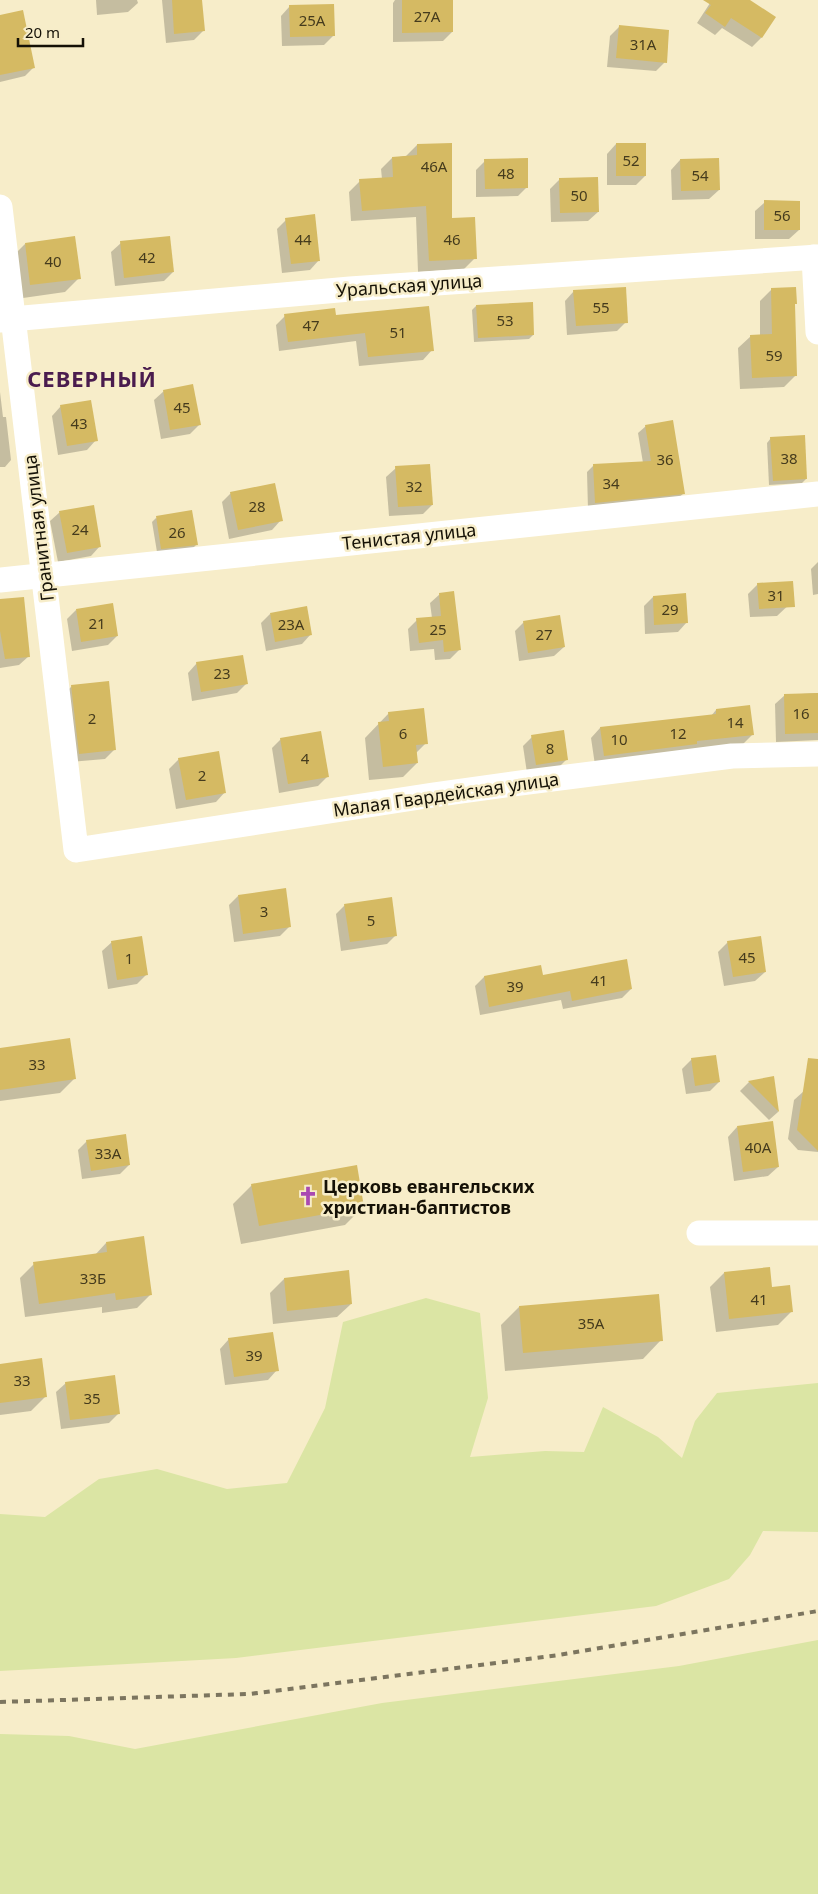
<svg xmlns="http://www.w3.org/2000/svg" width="818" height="1894" font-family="'Noto Sans',sans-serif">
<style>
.green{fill:#dbe5a4}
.shadow{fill:#0003}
.building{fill:#d5ba63}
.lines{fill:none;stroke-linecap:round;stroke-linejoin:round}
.minor{stroke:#fff;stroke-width:25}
.rail{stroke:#7c755f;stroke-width:4;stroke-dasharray:6 6;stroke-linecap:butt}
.labels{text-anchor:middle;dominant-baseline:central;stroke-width:5;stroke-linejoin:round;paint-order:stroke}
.number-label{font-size:15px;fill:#453b1d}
.street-label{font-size:18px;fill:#151106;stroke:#f7edc9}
.poi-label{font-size:18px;font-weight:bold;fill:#151106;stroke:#f7edc9;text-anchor:start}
.district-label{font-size:22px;font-weight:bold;letter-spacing:1px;fill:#4a1c4e;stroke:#f7edc9}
</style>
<rect width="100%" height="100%" fill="#f7edc9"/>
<!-- green -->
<g class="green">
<polygon points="426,1298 480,1313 488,1398 470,1457 545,1451 584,1452 603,1407 658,1437 682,1458 695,1421 717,1393 818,1383 818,1532 763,1531 750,1555 729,1579 656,1606 236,1658 0,1671 0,1514 45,1517 99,1479 157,1469 227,1489 287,1483 325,1408 343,1322"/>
<polygon points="818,1640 818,1894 0,1894 0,1734 69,1736 135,1749 382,1703 679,1666"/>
</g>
<!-- shadow -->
<g class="shadow">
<polygon points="96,0 137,0 138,3 128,12 97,15"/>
<polygon points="162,0 201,0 203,31 194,40 166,43"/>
<polygon points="395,0 451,0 452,32 443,41 393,42 393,3"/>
<polygon points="712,0 747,0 774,17 761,38 752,47 722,28 715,35 697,23"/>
<polygon points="290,6 334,35 324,45 282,46 281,16"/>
<polygon points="0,16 34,67 25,76 0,82"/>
<polygon points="619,27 665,62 656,71 607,67 610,36"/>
<polygon points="616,144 645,176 636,185 607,185 607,154"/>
<polygon points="417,145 451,219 475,258 464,269 418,272 416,217 351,221 349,192 360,181 382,179 381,169 392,158 406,156"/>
<polygon points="680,160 719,190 709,199 672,200 671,170"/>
<polygon points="485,161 527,187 518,196 476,197 476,170"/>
<polygon points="559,180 598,212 588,221 551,222 550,189"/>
<polygon points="765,202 799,230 789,239 755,239 755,211"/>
<polygon points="286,220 319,260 310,270 282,273 277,229"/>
<polygon points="121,243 173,272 164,281 115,286 111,252"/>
<polygon points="25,244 79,278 65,292 16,299 11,258"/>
<polygon points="772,289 794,305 796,375 784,387 740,389 738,348 751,336 760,336 760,301"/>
<polygon points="574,291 626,322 617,331 567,335 565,301"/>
<polygon points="476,306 533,335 529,339 474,342 472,310"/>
<polygon points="285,316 335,317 432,350 423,360 359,366 356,341 279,351 276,325"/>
<polygon points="164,391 199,425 190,434 161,439 154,400"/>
<polygon points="0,392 3,417 6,417 11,460 5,467 0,467"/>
<polygon points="61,406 96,440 87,450 58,455 52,416"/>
<polygon points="646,426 684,493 676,500 588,510 587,472 594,465 643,463 638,433"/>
<polygon points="771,438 806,479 802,483 769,485 767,443"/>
<polygon points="396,468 432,505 423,514 389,516 386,477"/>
<polygon points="231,493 281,520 272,530 229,539 222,502"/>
<polygon points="60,512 100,546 91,556 58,562 50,521"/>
<polygon points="156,518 197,544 192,549 157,552 152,522"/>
<polygon points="818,562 818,594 813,595 811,569"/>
<polygon points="758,584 793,601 777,616 750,617 748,594"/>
<polygon points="440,594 460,649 450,659 435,660 434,649 410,651 408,629 417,620 432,618 430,603"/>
<polygon points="653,597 687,622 678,632 645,634 644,606"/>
<polygon points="0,600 29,656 19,665 0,668"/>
<polygon points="76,610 117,636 108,645 72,651 67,619"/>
<polygon points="270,614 311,634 302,644 266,651 261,623"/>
<polygon points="524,622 564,647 554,656 519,661 515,631"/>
<polygon points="197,663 246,684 237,693 192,701 188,673"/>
<polygon points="72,686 114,750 105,759 70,762 62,696"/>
<polygon points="818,693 818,740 776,742 775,704 785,695"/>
<polygon points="716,710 752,735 743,744 595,765 591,738 600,728 711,716"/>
<polygon points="389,713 426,743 416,753 417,763 403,777 369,780 365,738"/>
<polygon points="532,737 567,759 558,768 527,773 523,746"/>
<polygon points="281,739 327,777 318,786 279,793 272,748"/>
<polygon points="179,759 225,792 216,802 176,809 169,769"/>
<polygon points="238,896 290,926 280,936 234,942 229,905"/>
<polygon points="345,905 396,935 387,944 341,951 336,914"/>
<polygon points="112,942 146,975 137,984 108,989 102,951"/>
<polygon points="728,942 765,972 755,981 724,986 718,952"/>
<polygon points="540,966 542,976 631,989 622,998 563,1009 561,1000 480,1015 475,986 484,977"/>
<polygon points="0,1050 74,1079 60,1093 0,1101"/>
<polygon points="692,1059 719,1082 710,1091 686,1094 682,1069"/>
<polygon points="773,1078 778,1112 769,1120 740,1091 749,1082"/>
<polygon points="804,1091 818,1092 818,1152 798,1150 788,1139 794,1100"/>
<polygon points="737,1127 778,1167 768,1176 734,1181 728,1137"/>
<polygon points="87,1141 129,1165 120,1174 82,1179 78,1150"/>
<polygon points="252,1185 363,1207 345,1225 241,1244 233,1204"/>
<polygon points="106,1243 151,1294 137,1308 102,1313 102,1307 25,1317 20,1278 34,1264 95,1255"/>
<polygon points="724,1273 771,1288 792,1311 778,1325 716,1332 710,1287"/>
<polygon points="284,1279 351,1304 337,1317 273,1324 270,1293"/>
<polygon points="519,1307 661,1340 643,1359 505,1371 501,1325"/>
<polygon points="229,1339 277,1370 268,1380 225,1385 220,1349"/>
<polygon points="0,1365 45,1397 31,1411 0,1415"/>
<polygon points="66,1383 119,1413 109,1423 61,1429 56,1392"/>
</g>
<!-- building -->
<g class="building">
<polygon points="172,0 202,0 205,31 174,34"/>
<polygon points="402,0 453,0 453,32 402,33"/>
<polygon points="703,0 750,0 776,17 762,38 731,18 725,27 705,13 711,5"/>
<polygon points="334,4 335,36 290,37 289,5"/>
<polygon points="23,10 35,68 0,75 0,15"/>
<polygon points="619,25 669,30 667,63 616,58"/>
<polygon points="452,143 452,218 475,217 477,259 429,261 426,206 362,211 359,179 393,177 392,157 417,155 417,144"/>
<rect x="616" y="143" width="30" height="33"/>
<polygon points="528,158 528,188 485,189 484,159"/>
<polygon points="719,158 720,190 681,191 680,159"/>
<polygon points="598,177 599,212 560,213 559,178"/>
<polygon points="764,200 800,201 800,230 764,230"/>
<polygon points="315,214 320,261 291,264 285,218"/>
<polygon points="75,236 81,279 30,285 25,243"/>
<polygon points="170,236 174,272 124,278 120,241"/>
<polygon points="626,287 628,323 576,326 573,290"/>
<polygon points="796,287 797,304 795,304 797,376 752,378 750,335 772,334 771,288"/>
<polygon points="533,302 534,335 478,338 476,305"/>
<polygon points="429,306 434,351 368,357 365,333 288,342 284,314 335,308 336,315"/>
<polygon points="193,384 201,425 170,430 163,390"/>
<polygon points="91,400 98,441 67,446 60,405"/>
<polygon points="673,420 685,494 595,503 593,464 651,461 645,425"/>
<polygon points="805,435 807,479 773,481 770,437"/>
<polygon points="430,464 433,505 398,507 395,466"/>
<polygon points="275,483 283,521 238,530 230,492"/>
<polygon points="94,505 101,547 67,553 59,511"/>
<polygon points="192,510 198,545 161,549 156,516"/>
<polygon points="793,581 795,607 759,609 757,583"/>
<polygon points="454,591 461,650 444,652 443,640 419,643 416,618 441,616 439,593"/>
<polygon points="686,593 688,623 654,625 653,596"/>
<polygon points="24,597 30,657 5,659 0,631 0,599"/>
<polygon points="113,603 118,636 81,642 76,609"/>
<polygon points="307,606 312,635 275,642 270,613"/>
<polygon points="560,615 565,647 528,653 523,621"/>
<polygon points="243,655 248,684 201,692 196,662"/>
<polygon points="109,681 116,750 79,754 71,685"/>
<polygon points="818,693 818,733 785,734 784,694"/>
<polygon points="750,705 754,735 697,741 697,744 604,756 600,727 716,714 716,709"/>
<polygon points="424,708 428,744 416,745 418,763 383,767 378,722 389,721 388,712"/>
<polygon points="564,730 568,760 536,765 531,735"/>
<polygon points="321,731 329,777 288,784 280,738"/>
<polygon points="219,751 226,793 186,800 178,758"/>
<polygon points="286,888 291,927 243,934 238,895"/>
<polygon points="392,897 397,936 350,942 344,904"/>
<polygon points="142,936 148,975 117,980 111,941"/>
<polygon points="761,936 766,972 733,977 727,941"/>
<polygon points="627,959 632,989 572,1001 570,991 489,1007 484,976 541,965 543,975"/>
<polygon points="70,1038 76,1079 0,1090 0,1048"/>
<polygon points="716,1055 720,1082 695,1086 691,1058"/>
<polygon points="808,1058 818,1059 818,1151 797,1130"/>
<polygon points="774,1076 779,1112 748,1081"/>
<polygon points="773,1121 779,1167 743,1172 737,1126"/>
<polygon points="126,1134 130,1165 91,1171 86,1140"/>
<polygon points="357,1165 364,1207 259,1226 251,1184"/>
<polygon points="144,1236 152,1295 116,1300 115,1293 39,1304 33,1262 107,1252 106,1242"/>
<polygon points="770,1267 772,1287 790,1285 793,1312 729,1319 724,1272"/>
<polygon points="349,1270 352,1304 287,1311 284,1278"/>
<polygon points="659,1294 663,1341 523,1353 519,1306"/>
<polygon points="273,1332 279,1371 234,1377 228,1338"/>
<polygon points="42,1358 47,1397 0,1403 0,1364"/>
<polygon points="115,1375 120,1414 70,1420 65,1382"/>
</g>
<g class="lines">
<!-- minor -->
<g class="minor">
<polyline points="0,207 76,850 433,795 528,782 732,756 818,754"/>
<polyline points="814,257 818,332"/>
<polyline points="0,320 350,289 818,257"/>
<polyline points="0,580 818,494"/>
<polyline points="699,1233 818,1233"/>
</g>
<!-- rail -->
<polyline class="rail" points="0,1702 249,1694 559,1655 818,1611"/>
</g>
<!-- icons -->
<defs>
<symbol id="church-bare" viewBox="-9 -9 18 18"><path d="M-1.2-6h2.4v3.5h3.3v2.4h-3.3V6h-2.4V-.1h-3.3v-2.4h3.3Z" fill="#a94ab2" stroke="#f7edc9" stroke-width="2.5" paint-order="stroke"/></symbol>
</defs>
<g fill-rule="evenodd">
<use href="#church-bare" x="294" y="1182" width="28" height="28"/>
</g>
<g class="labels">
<!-- number labels -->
<g class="number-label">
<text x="427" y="16">27А</text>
<text x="312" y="20">25А</text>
<text x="643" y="44">31А</text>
<text x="631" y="160">52</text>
<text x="434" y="166">46А</text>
<text x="506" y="173">48</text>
<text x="700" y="175">54</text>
<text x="579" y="195">50</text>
<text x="782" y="215">56</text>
<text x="303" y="239">44</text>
<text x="452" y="239">46</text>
<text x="147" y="257">42</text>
<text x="53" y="261">40</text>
<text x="601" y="307">55</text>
<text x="505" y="320">53</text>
<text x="311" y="325">47</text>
<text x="398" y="332">51</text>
<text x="774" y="355">59</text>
<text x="182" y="407">45</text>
<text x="79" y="423">43</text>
<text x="789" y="458">38</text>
<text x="665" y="459">36</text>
<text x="611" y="483">34</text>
<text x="414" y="486">32</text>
<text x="257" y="506">28</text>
<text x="80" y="529">24</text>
<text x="177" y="532">26</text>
<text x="776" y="595">31</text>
<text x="670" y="609">29</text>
<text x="97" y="623">21</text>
<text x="291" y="624">23А</text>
<text x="438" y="629">25</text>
<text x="544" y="634">27</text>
<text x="222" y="673">23</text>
<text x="801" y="713">16</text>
<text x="92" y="718">2</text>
<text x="735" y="722">14</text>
<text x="403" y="733">6</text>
<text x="678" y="733">12</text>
<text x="619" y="739">10</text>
<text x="550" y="748">8</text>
<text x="305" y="758">4</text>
<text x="202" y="775">2</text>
<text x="264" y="911">3</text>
<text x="371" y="920">5</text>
<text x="747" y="957">45</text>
<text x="129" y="958">1</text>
<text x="599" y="980">41</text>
<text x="515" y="986">39</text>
<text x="37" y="1064">33</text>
<text x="758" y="1147">40А</text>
<text x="108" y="1153">33А</text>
<text x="93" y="1278">33Б</text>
<text x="759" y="1299">41</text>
<text x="591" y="1323">35А</text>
<text x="254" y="1355">39</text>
<text x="22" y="1380">33</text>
<text x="92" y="1398">35</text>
</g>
<!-- street labels -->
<g class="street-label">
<text transform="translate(409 285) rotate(-4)">Уральская улица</text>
<text transform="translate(38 528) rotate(-97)">Гранитная улица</text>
<text transform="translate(409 536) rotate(-6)">Тенистая улица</text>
<text transform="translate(446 794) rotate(-8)">Малая Гвардейская улица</text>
</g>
<!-- poi labels -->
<g class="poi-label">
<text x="323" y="1186">Церковь евангельских<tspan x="323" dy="21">христиан-баптистов</tspan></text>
</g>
<!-- district labels -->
<g class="district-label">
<text x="92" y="378">СЕВЕРНЫЙ</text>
</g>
</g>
<!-- scale -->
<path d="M18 38v8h65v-8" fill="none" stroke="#151106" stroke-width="2.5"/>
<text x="25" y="38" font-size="15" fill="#151106" stroke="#f7edc9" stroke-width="4" paint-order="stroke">20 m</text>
</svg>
